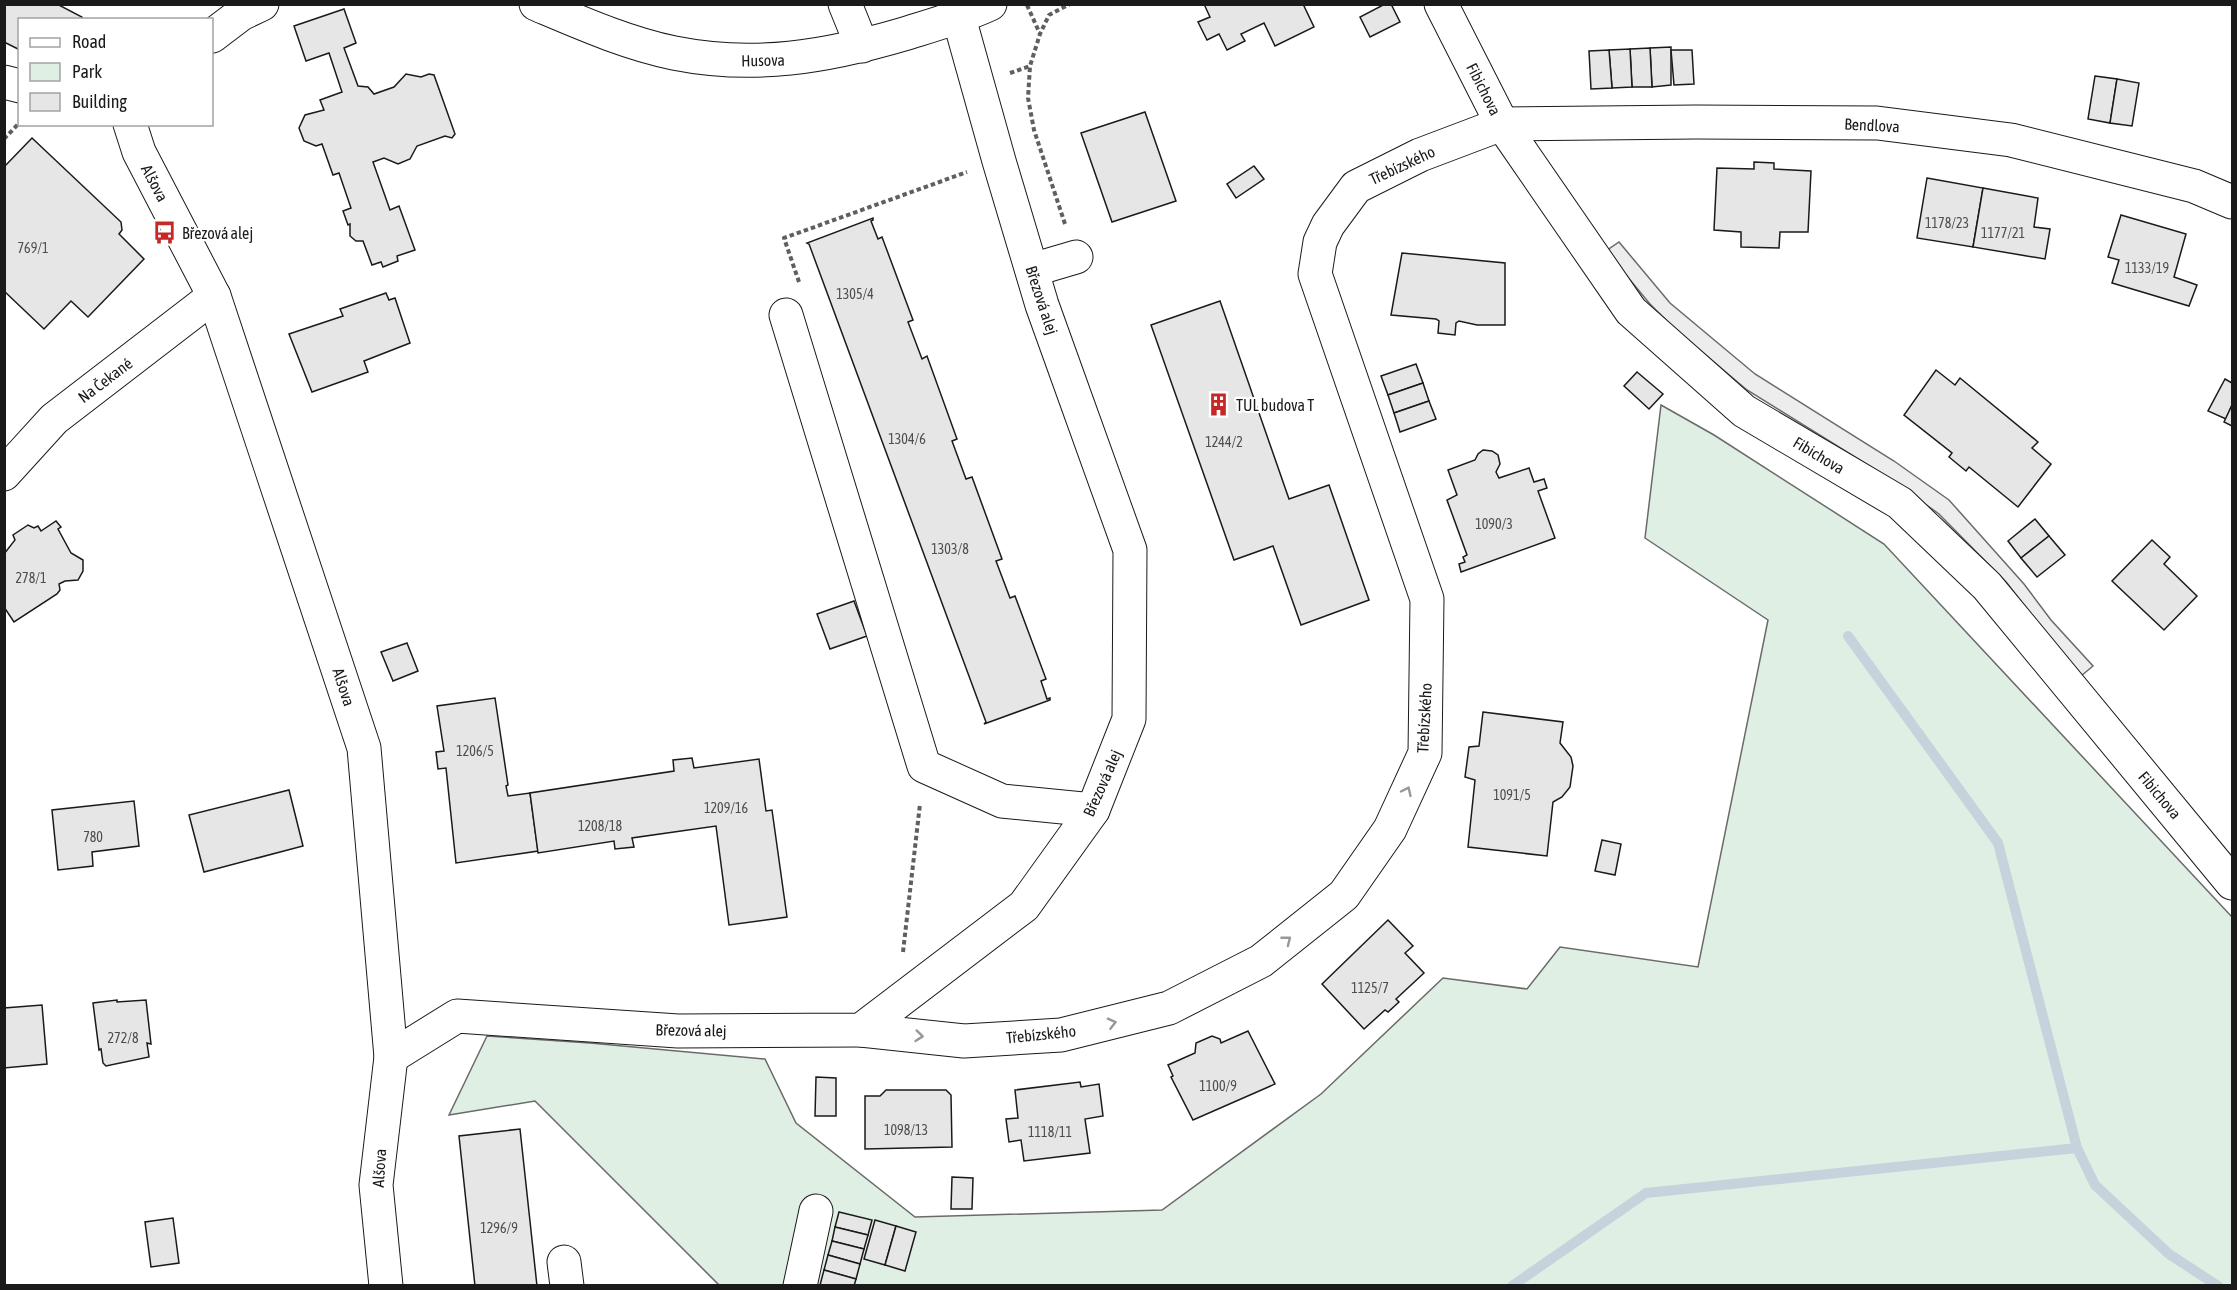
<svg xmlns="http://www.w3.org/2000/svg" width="2237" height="1290" font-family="'Asap Condensed',sans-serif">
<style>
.green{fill:#e0efe3;stroke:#6a6a6a;stroke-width:1.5}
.parking{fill:#ededed;stroke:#6a6a6a;stroke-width:1.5}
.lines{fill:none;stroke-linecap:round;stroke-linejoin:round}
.stream{stroke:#c6d2dc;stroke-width:10}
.building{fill:#e6e6e6;stroke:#1a1a1a;stroke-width:1.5}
.minor-casing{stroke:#1a1a1a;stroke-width:35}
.path{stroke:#5f5f5f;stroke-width:4;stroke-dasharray:4.5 3;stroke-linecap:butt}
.minor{stroke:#fff;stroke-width:33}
.oneway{stroke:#989898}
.labels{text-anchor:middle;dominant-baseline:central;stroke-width:4.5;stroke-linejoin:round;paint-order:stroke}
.number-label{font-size:14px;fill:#4d4d4d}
.street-label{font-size:16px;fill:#1a1a1a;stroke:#fff}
.poi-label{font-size:16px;fill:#1a1a1a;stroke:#fff;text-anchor:start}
</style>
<rect width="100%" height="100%" fill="#fff"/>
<!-- green -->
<polygon class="green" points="1661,405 1714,435 1884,544 2232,917 2232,1285 719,1285 535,1101 449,1115 487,1036 590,1043 765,1059 796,1123 915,1217 1162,1210 1321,1094 1443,978 1527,989 1560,947 1698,967 1768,620 1645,538"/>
<!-- parking -->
<polygon class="parking" points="1619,242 1670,303 1755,374 1894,461 1949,500 2024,584 2051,620 2093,666 2081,676 2059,651 2007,583 1939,514 1886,476 1747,390 1674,328 1650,304 1606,251"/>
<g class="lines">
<!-- stream -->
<g class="stream">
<polyline points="1848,636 1998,843 2077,1148"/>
<polyline points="1512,1286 1646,1193 2077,1148 2095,1185 2169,1254 2218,1286"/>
</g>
</g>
<!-- building -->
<g class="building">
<polygon points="4,4 57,4 82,17 81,20 20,20 20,50 4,42"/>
<polygon points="1204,4 1303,4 1314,27 1275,46 1264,23 1241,34 1245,41 1227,50 1219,34 1207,40 1198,22 1210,17"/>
<polygon points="1385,4 1391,4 1400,22 1370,37 1360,17"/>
<polygon points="344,9 356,43 344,48 358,86 368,87 374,94 394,87 406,74 421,77 429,74 434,75 455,134 452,138 445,136 417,146 410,159 398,164 384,158 373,162 390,210 399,206 415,250 397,256 398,261 383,267 381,262 372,265 363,241 356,241 350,236 350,224 348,225 343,211 351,208 339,173 333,175 322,144 316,146 304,141 299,128 305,115 324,110 320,100 342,92 329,53 306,61 294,26"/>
<polygon points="1671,47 1671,85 1652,87 1650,48"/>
<polygon points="1650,48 1652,87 1632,87 1630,49"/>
<polygon points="1630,49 1632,87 1612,88 1609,50"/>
<polygon points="1609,50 1612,88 1591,89 1589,51"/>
<polygon points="1671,50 1692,50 1694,84 1674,85"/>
<polygon points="2095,76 2117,79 2110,123 2088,119"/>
<polygon points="2117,79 2139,83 2132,126 2110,123"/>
<polygon points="1145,112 1176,201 1112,222 1081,133"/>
<polygon points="32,138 121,222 122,230 119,234 144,259 88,317 71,301 44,329 4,291 4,167"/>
<polygon points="1754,162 1774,163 1774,169 1811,171 1808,232 1780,232 1779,248 1741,247 1741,232 1714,230 1717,168 1754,169"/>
<polygon points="1254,166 1264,179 1236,198 1227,184"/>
<polygon points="1927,178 1983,188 1973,247 1917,238"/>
<polygon points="1983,188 2038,198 2034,227 2050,229 2045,259 1973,247"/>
<polygon points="2121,215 2186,234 2174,277 2197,285 2189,306 2112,283 2119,260 2108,257"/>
<polygon points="873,218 873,220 871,221 878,239 882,237 913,320 908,322 922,359 927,356 957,439 952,441 966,479 972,477 1002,559 996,561 1010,598 1015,596 1046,679 1041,681 1047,699 1050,698 1050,700 984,724 986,722 809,244 807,243"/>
<polygon points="1402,253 1505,263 1505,325 1477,325 1459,321 1456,323 1455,335 1438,333 1439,321 1436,319 1391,315"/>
<polygon points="386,293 389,300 395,298 410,343 364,361 368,372 312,392 289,334 343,316 340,309"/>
<polygon points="1220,301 1289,499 1329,485 1369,600 1301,625 1273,546 1234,560 1151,325"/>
<polygon points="1416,364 1423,383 1388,395 1381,376"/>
<polygon points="1936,370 1955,385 1960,378 2038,442 2032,448 2051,464 2018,507 1969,467 1966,471 1949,457 1952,453 1904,415"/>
<polygon points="1637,372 1663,394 1649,409 1624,386"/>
<polygon points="2225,379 2232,383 2232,405 2226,419 2208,411"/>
<polygon points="1423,383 1429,401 1394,413 1388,395"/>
<polygon points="1429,401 1436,419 1400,432 1394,413"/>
<polygon points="2232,405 2232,426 2224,422"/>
<polygon points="1483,450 1492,451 1498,455 1500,464 1496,472 1499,478 1529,468 1534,482 1544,479 1547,488 1538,491 1555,538 1461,572 1459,564 1465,562 1463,557 1467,555 1447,500 1457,495 1448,470 1475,460 1478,454"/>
<polygon points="2035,519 2049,536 2021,558 2008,541"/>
<polygon points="56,521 61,527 58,529 71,553 83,560 83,571 78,580 65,581 59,584 60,590 57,594 14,622 4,607 4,554 15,540 13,535 28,525 34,528 38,526 41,531"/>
<polygon points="2049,536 2065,555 2037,577 2021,558"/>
<polygon points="2152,540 2170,557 2164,564 2197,596 2164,630 2112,581"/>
<polygon points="854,601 867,636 830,649 817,614"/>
<polygon points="407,643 418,671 393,681 381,652"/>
<polygon points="495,698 508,785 506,786 508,796 530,793 538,851 456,863 446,768 438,769 436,752 444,751 437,706"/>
<polygon points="1483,712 1563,722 1560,743 1571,757 1573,766 1570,787 1562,797 1553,802 1547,856 1468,847 1475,780 1465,777 1469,747 1479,746"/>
<polygon points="692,758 694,768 759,759 766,811 772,810 787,917 729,925 716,826 632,838 634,847 615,849 614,841 538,853 530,793 674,771 673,760"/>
<polygon points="289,790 303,846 204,872 189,815"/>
<polygon points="134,801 139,846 92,852 93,866 58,870 52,810"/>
<polygon points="1602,840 1621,844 1615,875 1595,871"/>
<polygon points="1388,920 1413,946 1405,953 1424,973 1396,999 1399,1002 1388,1012 1385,1010 1364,1029 1322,984"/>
<polygon points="117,1000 117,1002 146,1000 151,1044 147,1043 149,1057 106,1066 103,1063 101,1049 99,1050 93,1003"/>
<polygon points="42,1005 47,1064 4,1068 4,1008"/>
<polygon points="1248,1031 1275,1084 1193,1120 1171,1077 1173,1076 1168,1065 1195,1053 1196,1043 1212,1036 1220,1039 1221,1043"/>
<polygon points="816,1077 836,1078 836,1116 815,1116"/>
<polygon points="1080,1082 1081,1087 1099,1084 1103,1116 1085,1119 1090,1153 1024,1161 1021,1140 1009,1142 1006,1119 1018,1118 1015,1090"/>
<polygon points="886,1090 946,1090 951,1095 952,1147 865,1149 865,1096 880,1096"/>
<polygon points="520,1129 537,1286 475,1286 459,1136"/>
<polygon points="952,1177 973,1178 972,1209 951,1209"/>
<polygon points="839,1212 872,1220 868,1235 835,1227"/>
<polygon points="173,1218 179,1263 151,1267 145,1222"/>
<polygon points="875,1220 896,1226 885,1265 864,1259"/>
<polygon points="896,1226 916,1232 905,1271 885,1265"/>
<polygon points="835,1227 868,1235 864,1249 832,1241"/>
<polygon points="832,1241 864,1249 860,1264 828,1255"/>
<polygon points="828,1255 860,1264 856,1279 824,1270"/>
<polygon points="824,1270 856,1279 854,1286 820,1285"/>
</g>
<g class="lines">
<defs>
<g id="minor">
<path d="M536,4C581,23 626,43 674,53C754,69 826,57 904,34C933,25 962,17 990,4"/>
<polyline points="845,4 862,46"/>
<polyline points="1441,4 1502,124 1631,311 1744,411 1900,503 1987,586 2232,883"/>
<polyline points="212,36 241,14 262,4"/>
<polyline points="4,82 20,86"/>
<polyline points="130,124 139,152 214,296 364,748 391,1057 376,1185 386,1286"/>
<polyline points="1032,270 1076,257"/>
<polyline points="786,315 924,766 1002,801 1093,810"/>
<polyline points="4,474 54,419 214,296"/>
<polyline points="861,1030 964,1041 1061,1035 1169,1008 1261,961 1344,895 1390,829 1425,753 1427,599 1315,274 1320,242 1328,225 1356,187 1420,155 1502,124 1696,122 1877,123 2011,140 2194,186 2232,202"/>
<polyline points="391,1057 457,1016 678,1031 861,1030 1024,906 1093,810 1129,719 1130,550 1042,305 999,161 959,18"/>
<polyline points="564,1262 567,1286"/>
<polyline points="800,1286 816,1211"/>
</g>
</defs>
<!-- minor casing -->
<use href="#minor" class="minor-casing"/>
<!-- path -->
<g class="path">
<polyline points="1027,5 1040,34"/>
<polyline points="1010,73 1030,66"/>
<polyline points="4,139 20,122"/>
<polyline points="1065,224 1034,130 1028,98 1030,66 1040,34 1049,15 1070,4"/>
<polyline points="799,282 784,238 967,172"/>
<polyline points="903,952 920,804"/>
</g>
<!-- minor -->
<use href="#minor" class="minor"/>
</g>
<!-- one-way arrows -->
<defs><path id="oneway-chevron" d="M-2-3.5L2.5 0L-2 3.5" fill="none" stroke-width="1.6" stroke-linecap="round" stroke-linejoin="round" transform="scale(1.5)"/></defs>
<g class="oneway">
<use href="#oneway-chevron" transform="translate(1407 791) rotate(-65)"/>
<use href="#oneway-chevron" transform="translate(1287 940) rotate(-38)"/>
<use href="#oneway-chevron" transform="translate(1112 1023) rotate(-14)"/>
<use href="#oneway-chevron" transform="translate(919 1036) rotate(6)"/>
</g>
<!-- icons -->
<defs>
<symbol id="bus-bare" viewBox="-9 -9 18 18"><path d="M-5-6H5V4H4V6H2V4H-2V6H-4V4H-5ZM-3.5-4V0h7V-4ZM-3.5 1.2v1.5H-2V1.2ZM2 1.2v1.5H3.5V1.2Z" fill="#c62828" stroke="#fff" stroke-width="2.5" paint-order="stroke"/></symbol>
<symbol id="building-bare" viewBox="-9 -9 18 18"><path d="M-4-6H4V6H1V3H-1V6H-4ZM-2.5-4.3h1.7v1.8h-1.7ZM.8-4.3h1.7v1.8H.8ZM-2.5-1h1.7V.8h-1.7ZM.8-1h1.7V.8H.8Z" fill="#c62828" stroke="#fff" stroke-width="2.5" paint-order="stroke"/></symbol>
</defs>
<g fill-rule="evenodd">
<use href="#bus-bare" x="148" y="216" width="33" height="33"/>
<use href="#building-bare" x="1202" y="388" width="33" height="33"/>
</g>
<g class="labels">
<!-- number labels -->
<g class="number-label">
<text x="1947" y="223">1178/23</text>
<text x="2003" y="233">1177/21</text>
<text x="33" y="248">769/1</text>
<text x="2147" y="268">1133/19</text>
<text x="855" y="294">1305/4</text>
<text x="907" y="439">1304/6</text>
<text x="1224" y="442">1244/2</text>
<text x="1494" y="524">1090/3</text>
<text x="950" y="549">1303/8</text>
<text x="31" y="578">278/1</text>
<text x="475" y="751">1206/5</text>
<text x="1512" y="795">1091/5</text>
<text x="726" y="808">1209/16</text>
<text x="600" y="826">1208/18</text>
<text x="93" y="837">780</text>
<text x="1370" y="988">1125/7</text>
<text x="123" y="1038">272/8</text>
<text x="1218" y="1086">1100/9</text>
<text x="906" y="1130">1098/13</text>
<text x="1050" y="1132">1118/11</text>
<text x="499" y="1228">1296/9</text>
</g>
<!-- street labels -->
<g class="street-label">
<text transform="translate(763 60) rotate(-1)">Husova</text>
<text transform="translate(1484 89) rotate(63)">Fibichova</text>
<text transform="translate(1872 125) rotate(3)">Bendlova</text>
<text transform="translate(1402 165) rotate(-25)">Třebízského</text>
<text transform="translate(155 183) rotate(62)">Alšova</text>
<text transform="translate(1042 300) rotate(72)">Březová alej</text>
<text transform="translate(105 380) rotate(-37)">Na Čekané</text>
<text transform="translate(1819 455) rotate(31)">Fibichova</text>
<text transform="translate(344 687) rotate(72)">Alšova</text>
<text transform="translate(1424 718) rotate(-87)">Třebízského</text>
<text transform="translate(1102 783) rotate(-66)">Březová alej</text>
<text transform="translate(2160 795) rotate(50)">Fibichova</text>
<text transform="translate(691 1030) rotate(1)">Březová alej</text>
<text transform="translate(1041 1034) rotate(-6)">Třebízského</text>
<text transform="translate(379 1168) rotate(-86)">Alšova</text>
</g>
<!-- poi labels -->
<g class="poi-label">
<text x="182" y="233">Březová alej</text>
<text x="1236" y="405">TUL budova T</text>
</g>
</g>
<!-- border -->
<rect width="2237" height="1290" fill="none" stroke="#1a1a1a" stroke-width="12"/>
<!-- legend -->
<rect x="18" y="18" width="195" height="108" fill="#ffffff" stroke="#a3a3a3" stroke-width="1.5"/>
<rect x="30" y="38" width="30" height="9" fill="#ffffff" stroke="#a3a3a3" stroke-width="1.5"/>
<text x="72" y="48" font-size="18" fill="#1a1a1a">Road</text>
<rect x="30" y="63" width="30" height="18" fill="#e0efe3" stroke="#a3a3a3" stroke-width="1.5"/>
<text x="72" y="78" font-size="18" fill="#1a1a1a">Park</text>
<rect x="30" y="93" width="30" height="18" fill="#e6e6e6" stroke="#a3a3a3" stroke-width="1.5"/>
<text x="72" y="108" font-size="18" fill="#1a1a1a">Building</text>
</svg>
